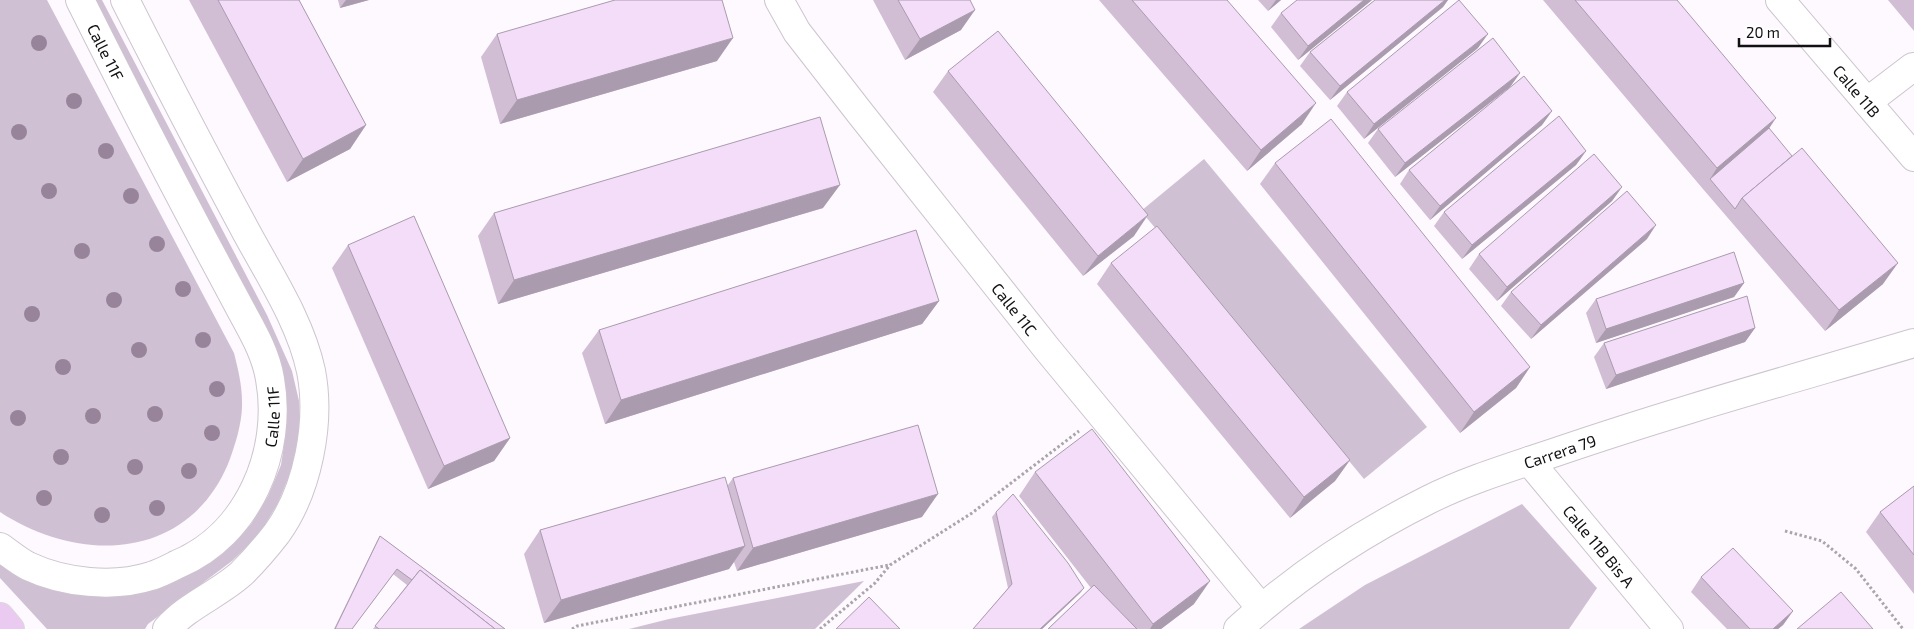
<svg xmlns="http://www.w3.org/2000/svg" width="1914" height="629" font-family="'Exo 2',sans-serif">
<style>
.green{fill:#d0c0d4}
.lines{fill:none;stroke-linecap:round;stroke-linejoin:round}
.minor-casing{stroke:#cdc5ce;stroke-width:30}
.major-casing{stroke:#d9d9d9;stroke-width:30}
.path{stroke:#a9a5aa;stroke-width:3;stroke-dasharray:2.5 2.5;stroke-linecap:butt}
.minor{stroke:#fff;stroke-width:28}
.major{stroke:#ebcaf2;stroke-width:28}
.tree{fill:#97849b}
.wall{fill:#d1bed5}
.shaded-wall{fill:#aa9bae}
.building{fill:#f3ddf8;stroke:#aa9bae}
.labels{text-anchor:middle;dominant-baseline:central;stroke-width:4;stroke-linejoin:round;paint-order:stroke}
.street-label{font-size:16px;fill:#121013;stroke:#fff}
</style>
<rect width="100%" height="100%" fill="#fdf9fe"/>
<!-- green -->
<g class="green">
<path d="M0,0H47L234,353C238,369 242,385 242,401C243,421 235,446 228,464C187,561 79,564 0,512Z"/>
<polygon points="91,0 102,0 267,315 292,371 299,401 301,434 292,469 278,503 259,535 232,561 148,624 145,629 47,629 0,578 0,564 75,588 225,550 251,524 268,496 281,465 286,431 285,402"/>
<polygon points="1204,159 1427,427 1364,479 1141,211"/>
<polygon points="1522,504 1597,588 1569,629 1299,629 1365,585"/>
<polygon points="864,581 815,629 629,629 669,619"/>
</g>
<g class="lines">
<defs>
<g id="minor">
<path d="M125,0C163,75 202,150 242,224C266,270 300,319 311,371C321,422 308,490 277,533C267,546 254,561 242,573C219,594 188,605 167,629"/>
<path id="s1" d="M779,0L797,32L860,113L1048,350L1261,608"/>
<path id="s2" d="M1780,0L1914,157"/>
<polyline points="1867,102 1913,67"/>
<path id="s3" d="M1529,461L1669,629"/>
<path id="s4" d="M0,547C9,553 18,561 28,566C64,583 114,588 151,576C161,573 170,568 178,564C249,534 283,451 270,379C266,354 253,332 241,310C228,286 216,263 203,239C161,160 120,80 80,0"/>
<path id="s5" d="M1238,629C1294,578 1360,534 1428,500C1470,479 1515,466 1559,451C1676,411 1796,378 1914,343"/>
</g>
<polyline id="major" points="0,617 10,629"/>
</defs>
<!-- minor casing -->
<use href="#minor" class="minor-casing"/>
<!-- major casing -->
<use href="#major" class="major-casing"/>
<!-- path -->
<g class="path">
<polyline points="1785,531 1822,541 1856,569 1903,629"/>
<polyline points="572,629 577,626 889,565"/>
<polyline points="820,629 875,583 890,565 972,513 1079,431"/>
</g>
<!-- minor -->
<use href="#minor" class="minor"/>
<!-- major -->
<use href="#major" class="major"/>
</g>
<!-- trees -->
<g class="tree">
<circle cx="39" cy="43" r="8"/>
<circle cx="74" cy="101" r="8"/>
<circle cx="19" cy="132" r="8"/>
<circle cx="106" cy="151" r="8"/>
<circle cx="49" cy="191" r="8"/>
<circle cx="131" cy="196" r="8"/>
<circle cx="157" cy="244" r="8"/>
<circle cx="82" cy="251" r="8"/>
<circle cx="183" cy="289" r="8"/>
<circle cx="114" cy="300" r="8"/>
<circle cx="32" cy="314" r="8"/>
<circle cx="203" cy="340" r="8"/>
<circle cx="139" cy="350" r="8"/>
<circle cx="63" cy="367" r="8"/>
<circle cx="217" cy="389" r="8"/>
<circle cx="155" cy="414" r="8"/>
<circle cx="93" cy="416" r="8"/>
<circle cx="18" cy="418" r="8"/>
<circle cx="212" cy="433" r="8"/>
<circle cx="61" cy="457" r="8"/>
<circle cx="135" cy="467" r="8"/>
<circle cx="189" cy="471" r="8"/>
<circle cx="44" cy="498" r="8"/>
<circle cx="157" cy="508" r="8"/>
<circle cx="102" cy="515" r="8"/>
</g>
<!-- wall -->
<g class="wall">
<polygon points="189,0 299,0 366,125 350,149 287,182"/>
<polygon points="338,0 369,0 340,8"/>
<polygon points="873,0 970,0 961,30 905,60"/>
<polygon points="1099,0 1227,0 1302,124 1247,171"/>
<polygon points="1258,0 1281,0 1268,11"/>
<polygon points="1372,0 1298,60 1271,27 1281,13"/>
<polygon points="1375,0 1448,0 1443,7 1330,100 1300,66 1310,52"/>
<polygon points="1543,0 1677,0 1769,128 1883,284 1825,331 1703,189"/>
<polygon points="1888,0 1914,0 1914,31"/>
<polygon points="497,34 717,61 500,124 481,57"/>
<polygon points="1478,48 1364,139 1337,106 1347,92"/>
<polygon points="948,71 1134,236 1083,276 933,92"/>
<polygon points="1520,73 1510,87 1395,177 1368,143 1378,129"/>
<polygon points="1552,111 1542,125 1430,220 1400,184 1409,170"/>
<polygon points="1586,151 1576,165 1462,259 1434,226 1444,212"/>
<polygon points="1275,163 1530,367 1516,388 1460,433 1260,184"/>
<polygon points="1622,187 1612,201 1497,301 1469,269 1479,254"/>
<polygon points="823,208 498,304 478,236 494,213"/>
<polygon points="1647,239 1531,339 1501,306 1511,292"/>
<polygon points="348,245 510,438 494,461 428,489 332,268"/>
<polygon points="1111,263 1350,460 1335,481 1290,518 1097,284"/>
<polygon points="1744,283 1734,297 1596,343 1586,313 1596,299"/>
<polygon points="939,301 922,324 605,424 582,353 599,330"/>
<polygon points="1755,328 1745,342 1606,389 1594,357 1604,343"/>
<polygon points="1035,472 1194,604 1161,629 1048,629 1091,588 1019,496"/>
<polygon points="733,478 922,517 737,571 734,562 729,569 544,623 524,554 540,530 728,485"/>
<polygon points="1914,486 1914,594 1866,532 1880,512"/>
<polygon points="996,512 1084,588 1080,593 1042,629 973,629 1008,588 992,517"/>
<polygon points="380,536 505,629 373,629 407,585 393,574 352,629 334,629 377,541"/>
<polygon points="1701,577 1793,611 1783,625 1778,629 1727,629 1691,592"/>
</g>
<!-- shaded-wall -->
<g class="shaded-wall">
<polygon points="346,0 369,0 340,8"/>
<polygon points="1276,0 1281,0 1268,11"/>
<polygon points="1364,0 1372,0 1298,60 1308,46"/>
<polygon points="1445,0 1448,0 1443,7 1330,100 1340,86"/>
<polygon points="975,10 961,30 905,60 920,39"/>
<polygon points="1488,34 1478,48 1364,139 1374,124"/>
<polygon points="733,38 717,61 500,124 517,100"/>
<polygon points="1520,73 1510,87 1395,177 1405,163"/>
<polygon points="1316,103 1302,124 1247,171 1261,150"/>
<polygon points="1552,111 1542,125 1430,220 1440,206"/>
<polygon points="1776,118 1762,139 1710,179 1717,168"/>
<polygon points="366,125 350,149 287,182 303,159"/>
<polygon points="1586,151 1576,165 1462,259 1472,245"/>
<polygon points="840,185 823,208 498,304 514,280"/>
<polygon points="1622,187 1612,201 1497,301 1507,287"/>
<polygon points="1148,215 1134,236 1083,276 1098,256"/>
<polygon points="1656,225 1647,239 1531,339 1541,325"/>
<polygon points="1898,263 1883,284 1825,331 1839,310"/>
<polygon points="1744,283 1734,297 1596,343 1606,329"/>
<polygon points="939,301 922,324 605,424 621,400"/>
<polygon points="1755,328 1745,342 1606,389 1616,375"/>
<polygon points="1530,367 1516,388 1460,433 1474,412"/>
<polygon points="510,438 494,461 428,489 444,466"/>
<polygon points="1350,460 1335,481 1290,518 1304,497"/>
<polygon points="938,494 922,517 737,571 753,548"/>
<polygon points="745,546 729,569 544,623 561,600"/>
<polygon points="1210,581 1194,604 1161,629 1150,629 1153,624"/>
<polygon points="1084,588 1080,593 1042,629 1040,629"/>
<polygon points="1793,611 1783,625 1778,629 1773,629"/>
</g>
<!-- building -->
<g class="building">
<polygon points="218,0 299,0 366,125 303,159"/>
<polygon points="615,0 722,0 733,38 517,100 497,34"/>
<polygon points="898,0 970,0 975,10 920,39"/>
<polygon points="1132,0 1227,0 1316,103 1261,150"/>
<polygon points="1297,0 1364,0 1308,46 1281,13"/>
<polygon points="1375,0 1445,0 1340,86 1310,52"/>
<polygon points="1459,0 1488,34 1374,124 1347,92"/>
<polygon points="1575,0 1677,0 1776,118 1717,168"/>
<polygon points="998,31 1148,215 1098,256 948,71"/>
<polygon points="1493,38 1520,73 1405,163 1378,129"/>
<polygon points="1524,76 1552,111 1440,206 1409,170"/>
<polygon points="1559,116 1586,151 1472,245 1444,212"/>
<polygon points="820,117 840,185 514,280 494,213"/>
<polygon points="1331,119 1530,367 1474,412 1275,163"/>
<polygon points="1769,128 1792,156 1742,198 1735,209 1710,179"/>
<polygon points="1802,148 1898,263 1839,310 1742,198"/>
<polygon points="1594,154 1622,187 1507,287 1479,254"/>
<polygon points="1627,191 1656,225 1541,325 1511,292"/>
<polygon points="414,216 510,438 444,466 348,245"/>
<polygon points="1157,226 1350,460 1304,497 1111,263"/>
<polygon points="916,230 939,301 621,400 599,330"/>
<polygon points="1734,252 1744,283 1606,329 1596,299"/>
<polygon points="1747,296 1755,328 1616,375 1604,343"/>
<polygon points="918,425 938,494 753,548 733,478"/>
<polygon points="1092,429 1210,581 1153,624 1035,472"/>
<polygon points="725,477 745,546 561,600 540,530"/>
<polygon points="1914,486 1914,555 1880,512"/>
<polygon points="1013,494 1068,563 1084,588 1040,629 973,629 1012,584 996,512"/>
<polygon points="380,536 505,629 495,629 420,570 412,580 397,569 352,629 335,629"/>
<polygon points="1733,548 1793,611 1773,629 1750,629 1701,577"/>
<polygon points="420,570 495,629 379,629 375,626"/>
<polygon points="1094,585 1137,629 1048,629"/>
<polygon points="1841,592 1873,629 1797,629"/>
<polygon points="869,597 900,629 836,629"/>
</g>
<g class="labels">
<!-- street labels -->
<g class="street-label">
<text transform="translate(106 52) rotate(63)">Calle 11F</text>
<text stroke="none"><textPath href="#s2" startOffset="119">Calle 11B</textPath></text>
<text stroke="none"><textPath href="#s1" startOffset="389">Calle 11C</textPath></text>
<text stroke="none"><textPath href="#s4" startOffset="374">Calle 11F</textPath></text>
<text stroke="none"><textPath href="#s5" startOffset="371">Carrera 79</textPath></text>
<text stroke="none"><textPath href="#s3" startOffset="110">Calle 11B Bis A</textPath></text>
</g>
</g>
<!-- scale -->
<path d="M1739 38v8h91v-8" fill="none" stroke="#121013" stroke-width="2.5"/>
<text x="1746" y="38" font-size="15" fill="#121013" stroke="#ffffff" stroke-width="4" paint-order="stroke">20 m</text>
</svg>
